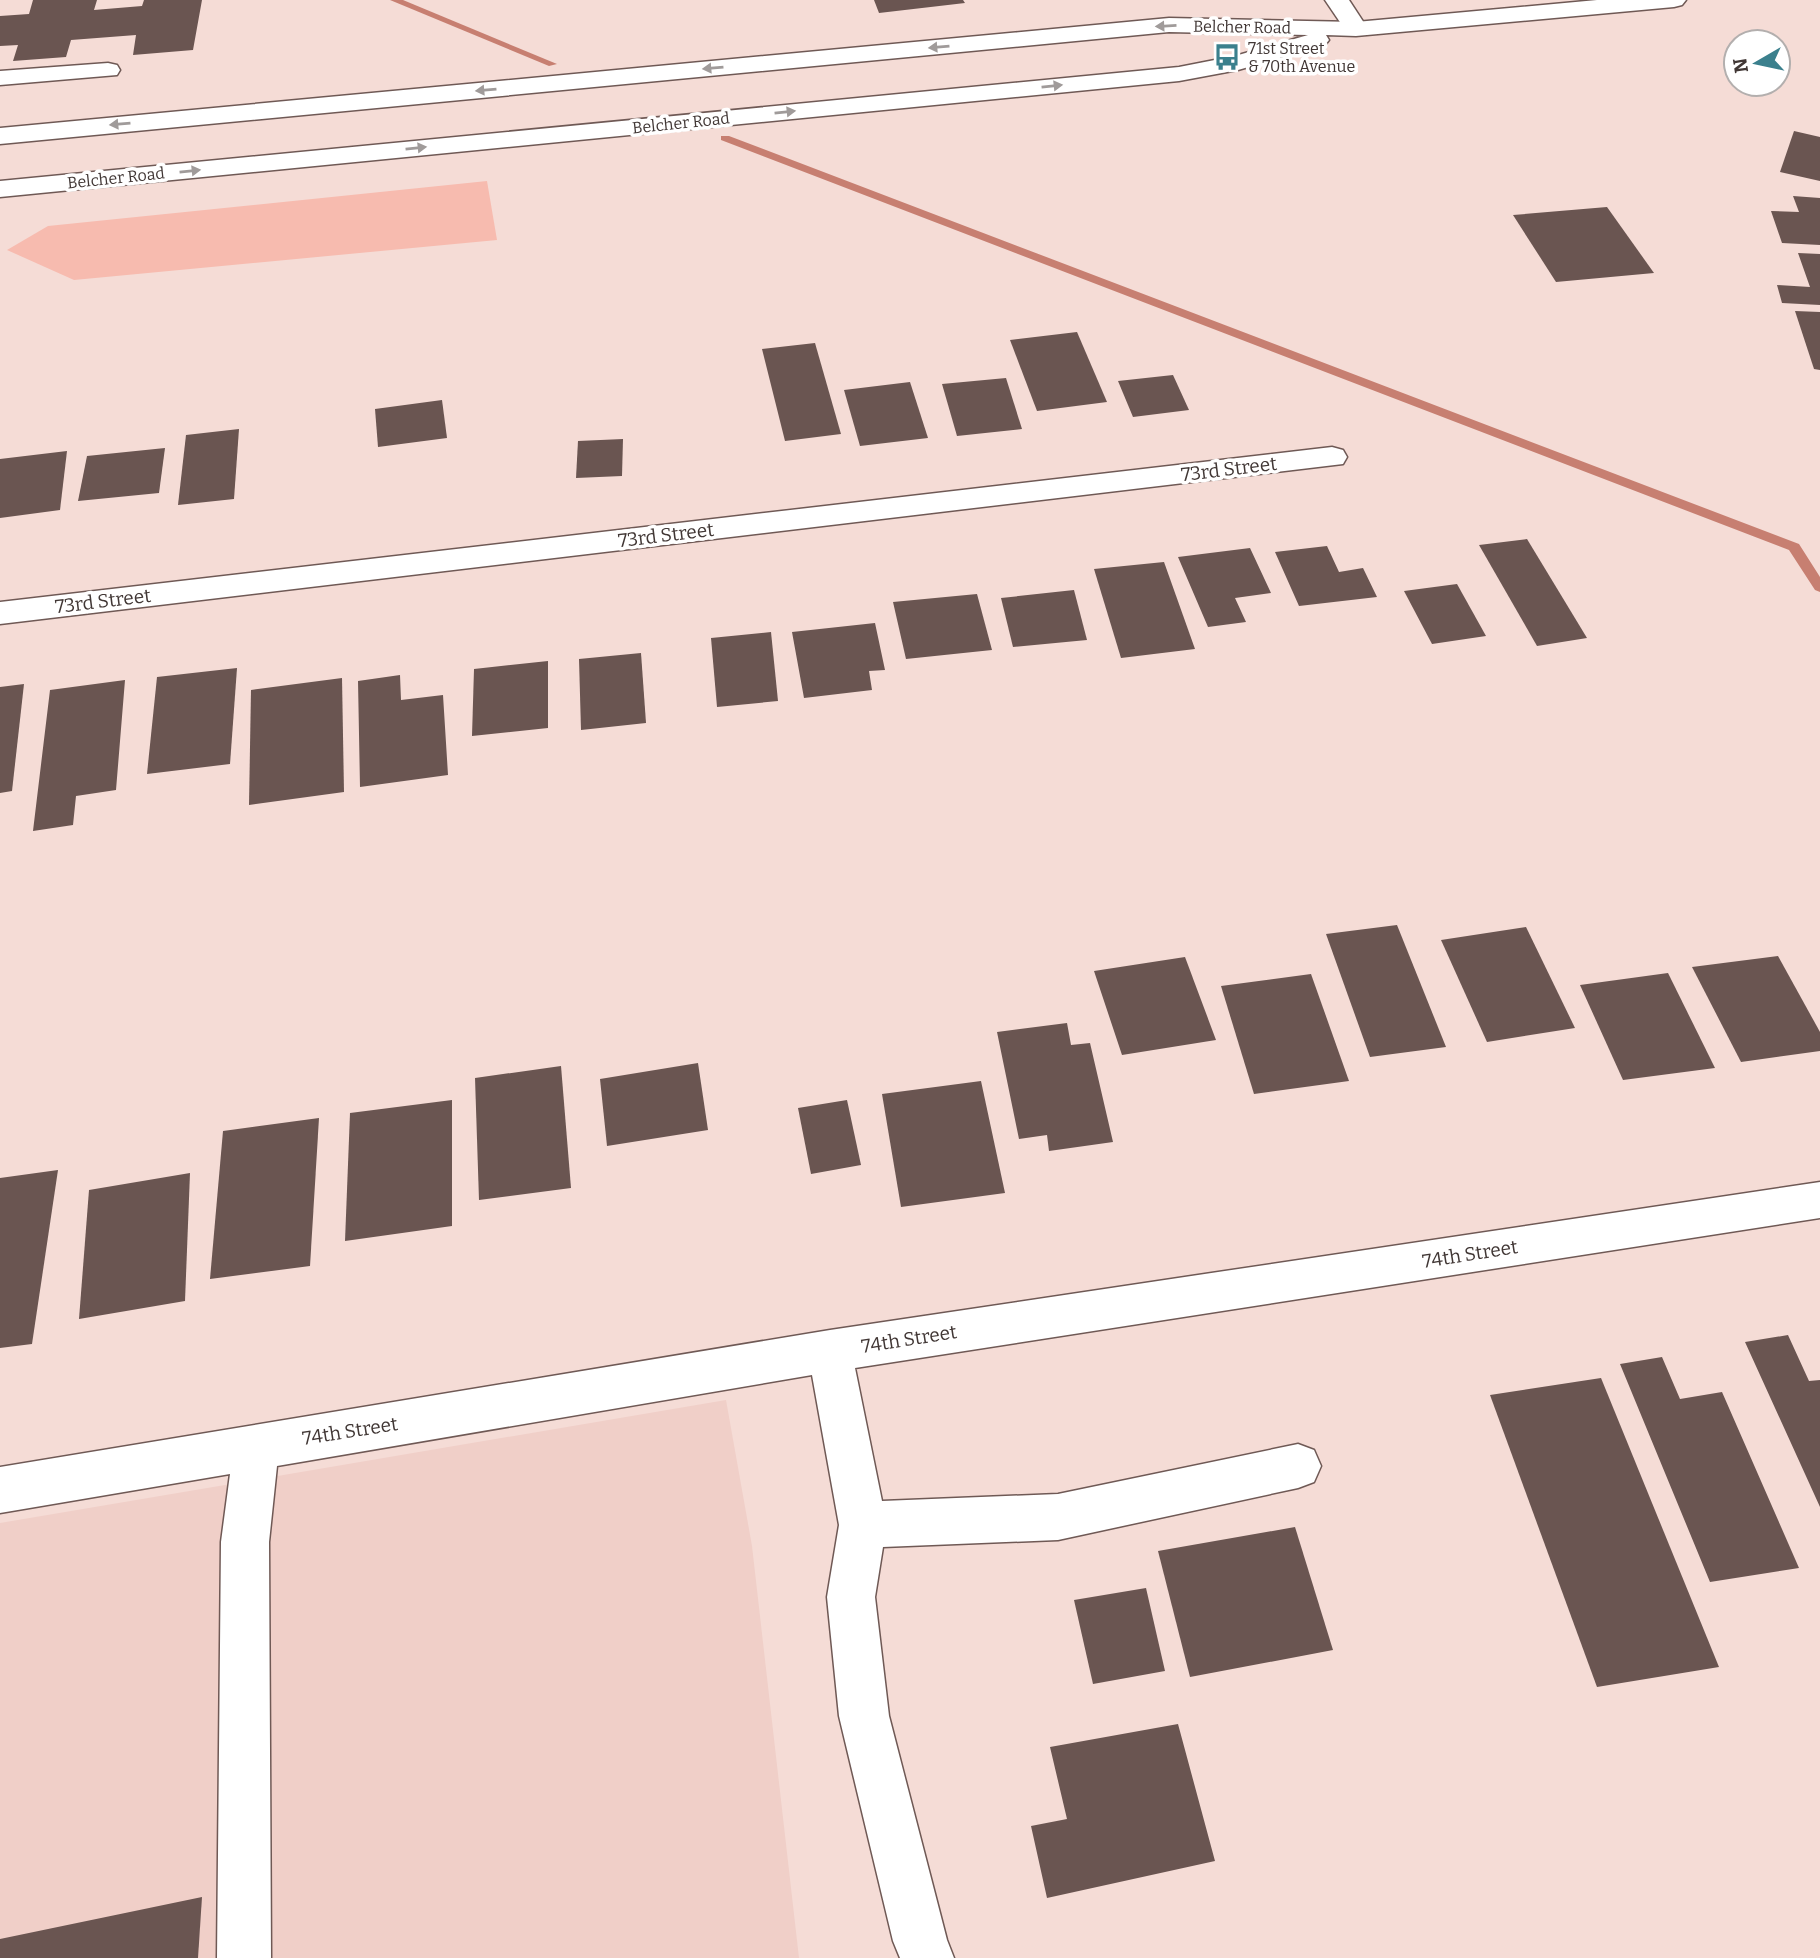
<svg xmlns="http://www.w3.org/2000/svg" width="1820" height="1958" font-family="Bitter,serif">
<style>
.built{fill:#f0cfc8}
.green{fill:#f7bbaf}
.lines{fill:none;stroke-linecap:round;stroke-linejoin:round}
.stream{fill:#c77f71;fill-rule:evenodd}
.building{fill:#6a5551}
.minor-casing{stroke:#6f5955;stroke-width:3}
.major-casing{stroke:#6f5955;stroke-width:3}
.minor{fill:#fff;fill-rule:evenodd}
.major{fill:#fff;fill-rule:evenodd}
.oneway{fill:#a09b9a}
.labels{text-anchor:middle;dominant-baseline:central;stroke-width:7;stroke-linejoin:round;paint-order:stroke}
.far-street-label{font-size:16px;fill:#413735;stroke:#fff}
.far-poi-label{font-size:16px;fill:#413735;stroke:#fff;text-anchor:start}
.street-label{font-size:19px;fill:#413735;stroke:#fff}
</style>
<rect width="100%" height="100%" fill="#f5dcd6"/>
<!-- built -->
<polygon class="built" points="726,1400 752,1546 799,1958 0,1958 0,1523"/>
<!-- green -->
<polygon class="green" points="487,181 497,240 74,280 7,250 48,226"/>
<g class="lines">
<!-- stream -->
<g class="stream">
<polygon points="390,0 403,0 557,64 549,66"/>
<polygon points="721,136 729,136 1799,544 1820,577 1820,592 1815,590 1789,550 721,140"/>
</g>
</g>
<!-- building -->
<g class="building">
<polygon points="33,0 97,0 94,10 142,6 144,0 202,0 193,50 133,55 136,35 71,40 66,57 13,61 18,45 0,46 0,16 29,14"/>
<polygon points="874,0 963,0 965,3 879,13"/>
<polygon points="1794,131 1820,137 1820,181 1780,172"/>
<polygon points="1793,196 1820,198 1820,245 1782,243 1771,211 1799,212"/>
<polygon points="1607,207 1654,273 1556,282 1513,215"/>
<polygon points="1798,253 1820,254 1820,305 1782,303 1777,285 1810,287"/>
<polygon points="1795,311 1820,312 1820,370 1814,369"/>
<polygon points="1077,332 1107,402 1037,411 1010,340"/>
<polygon points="815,343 841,434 785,441 762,349"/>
<polygon points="1173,375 1189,410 1133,417 1118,381"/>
<polygon points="1006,378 1022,429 957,436 942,384"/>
<polygon points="910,382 928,438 860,446 844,390"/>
<polygon points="442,400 447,438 378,447 375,409"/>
<polygon points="239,429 234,499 178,505 186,435"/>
<polygon points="623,439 622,476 576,478 578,441"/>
<polygon points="165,448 159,493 78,501 87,456"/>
<polygon points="67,451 60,510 0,518 0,459"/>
<polygon points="1527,539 1587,638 1537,646 1479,545"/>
<polygon points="1327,546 1339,572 1363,568 1377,597 1299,606 1275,552"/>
<polygon points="1250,548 1271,593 1235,598 1246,622 1208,627 1178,557"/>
<polygon points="1164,562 1195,649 1121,658 1094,569"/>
<polygon points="1457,584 1486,636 1432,644 1404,591"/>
<polygon points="1074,590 1087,640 1013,647 1001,598"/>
<polygon points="977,594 992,650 906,659 893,602"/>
<polygon points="875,623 885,670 869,671 872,690 804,698 792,632"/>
<polygon points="771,632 778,701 717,707 711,638"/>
<polygon points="641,653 646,723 581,730 579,659"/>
<polygon points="548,661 548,728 472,736 474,669"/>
<polygon points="237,668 230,764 147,774 157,677"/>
<polygon points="400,675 401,700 443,695 448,775 360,787 358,681"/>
<polygon points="342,678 344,792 249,805 251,690"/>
<polygon points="125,680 116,790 76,796 73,825 33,831 50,690"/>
<polygon points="24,684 12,791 0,793 0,687"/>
<polygon points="1397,925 1446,1047 1370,1057 1326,934"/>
<polygon points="1526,927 1575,1028 1487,1042 1441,940"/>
<polygon points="1778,956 1820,1032 1820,1051 1741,1062 1692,967"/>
<polygon points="1185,957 1216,1040 1122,1055 1094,971"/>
<polygon points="1668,973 1715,1068 1623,1080 1580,985"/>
<polygon points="1311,974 1349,1081 1254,1094 1221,986"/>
<polygon points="1067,1023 1071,1045 1090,1043 1113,1142 1049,1151 1047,1135 1019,1139 997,1032"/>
<polygon points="698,1063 708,1130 607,1146 600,1079"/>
<polygon points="561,1066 571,1188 479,1200 475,1078"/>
<polygon points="981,1081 1005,1193 901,1207 882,1094"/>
<polygon points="452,1100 452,1226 345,1241 350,1113"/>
<polygon points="847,1100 861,1165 811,1174 798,1108"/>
<polygon points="319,1118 310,1266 210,1279 223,1131"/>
<polygon points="58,1170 32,1344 0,1348 0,1178"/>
<polygon points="190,1173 185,1301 79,1319 89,1190"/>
<polygon points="1788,1335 1809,1381 1820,1380 1820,1507 1745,1342"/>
<polygon points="1662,1357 1680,1399 1722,1392 1799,1568 1710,1582 1620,1364"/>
<polygon points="1601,1378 1719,1667 1597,1687 1490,1395"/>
<polygon points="1295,1527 1333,1650 1190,1677 1158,1551"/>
<polygon points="1146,1588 1165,1671 1093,1684 1074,1600"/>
<polygon points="1178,1724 1215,1861 1047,1898 1031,1826 1067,1819 1050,1747"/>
<polygon points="202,1897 198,1958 0,1958 0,1939"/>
</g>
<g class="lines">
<defs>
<g id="minor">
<polygon points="1325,0 1349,0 1368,29 1364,34 1348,34"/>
<polygon points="108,63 117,65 120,70 117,75 0,85 0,71"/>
<polygon points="1332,447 1343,450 1347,457 1343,464 0,624 0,602"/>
<polygon points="1820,1182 1820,1218 855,1368 882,1501 1058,1494 1298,1444 1314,1450 1321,1466 1314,1482 1298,1488 1058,1540 883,1547 875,1597 889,1716 947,1940 954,1958 900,1958 893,1941 839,1716 827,1597 839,1525 812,1375 277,1466 269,1542 271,1958 217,1958 221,1542 230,1474 0,1513 0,1467 830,1330"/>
</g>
<polygon id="major" points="1597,0 1686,0 1682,5 1674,7 1356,36 1326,35 1329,40 1325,45 1238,70 1179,81 0,197 0,181 1179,67 1235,56 1308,35 1169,32 0,144 0,128 1169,18 1356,22"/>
</defs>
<!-- minor casing -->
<use href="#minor" class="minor-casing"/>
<!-- major casing -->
<use href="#major" class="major-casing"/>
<!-- minor -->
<use href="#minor" class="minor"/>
<!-- major -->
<use href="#major" class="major"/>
</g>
<!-- one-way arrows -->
<defs><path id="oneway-solid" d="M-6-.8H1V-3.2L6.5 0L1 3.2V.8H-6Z" transform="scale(1.75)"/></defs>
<g class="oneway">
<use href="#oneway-solid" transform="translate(1166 26) rotate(177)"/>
<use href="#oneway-solid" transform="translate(939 47) rotate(175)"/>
<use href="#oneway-solid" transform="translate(713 68) rotate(175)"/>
<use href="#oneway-solid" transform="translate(1052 86) rotate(-6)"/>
<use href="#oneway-solid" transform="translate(486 90) rotate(175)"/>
<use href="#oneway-solid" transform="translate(785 112) rotate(-6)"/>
<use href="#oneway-solid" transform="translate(120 124) rotate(175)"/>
<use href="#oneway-solid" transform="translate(416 148) rotate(-6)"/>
<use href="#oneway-solid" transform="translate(190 171) rotate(-6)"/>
</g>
<!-- icons -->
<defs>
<symbol id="bus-bare" viewBox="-9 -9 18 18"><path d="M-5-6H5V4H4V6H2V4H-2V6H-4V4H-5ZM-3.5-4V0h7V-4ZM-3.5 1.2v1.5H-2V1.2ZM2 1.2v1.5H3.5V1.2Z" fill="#3b808d" stroke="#fff" stroke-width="2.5" paint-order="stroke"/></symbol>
</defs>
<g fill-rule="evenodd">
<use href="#bus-bare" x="1208" y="38" width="38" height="38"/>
</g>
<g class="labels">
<!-- far-street labels -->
<g class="far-street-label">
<text transform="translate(1242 27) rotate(1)">Belcher Road</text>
<text transform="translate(681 123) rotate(-6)">Belcher Road</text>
<text transform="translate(116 178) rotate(-6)">Belcher Road</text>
</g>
<!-- far-poi labels -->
<g class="far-poi-label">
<text x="1248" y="48">71st Street<tspan x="1248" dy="18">&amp; 70th Avenue</tspan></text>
</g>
<!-- street labels -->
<g class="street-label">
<text transform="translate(1229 469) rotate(-7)">73rd Street</text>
<text transform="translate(666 535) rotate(-7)">73rd Street</text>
<text transform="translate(103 601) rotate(-7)">73rd Street</text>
<text transform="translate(1470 1254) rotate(-9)">74th Street</text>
<text transform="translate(909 1339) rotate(-9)">74th Street</text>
<text transform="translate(350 1431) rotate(-9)">74th Street</text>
</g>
</g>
<!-- north arrow -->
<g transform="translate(1757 63) rotate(261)"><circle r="33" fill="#ffffff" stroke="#b3afae" stroke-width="2"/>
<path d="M0-5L12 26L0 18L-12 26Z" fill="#3b808d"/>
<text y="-10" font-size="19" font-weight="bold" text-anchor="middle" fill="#413735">N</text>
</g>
</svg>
